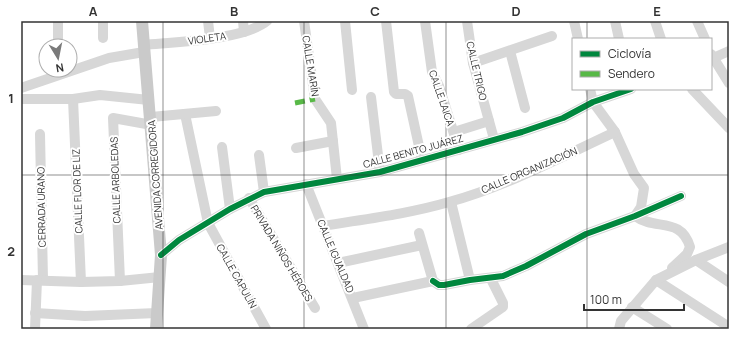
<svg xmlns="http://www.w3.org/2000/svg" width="750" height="350" font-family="Manrope,sans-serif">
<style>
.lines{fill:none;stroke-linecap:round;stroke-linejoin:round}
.minor{stroke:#d7d7d7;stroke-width:10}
.major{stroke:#cacaca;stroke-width:12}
.quiet{stroke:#58b947;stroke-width:5;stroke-dasharray:10 5;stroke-linecap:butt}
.cycleway-casing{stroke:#fff;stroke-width:8}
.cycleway{stroke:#00873e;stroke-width:6}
.grid{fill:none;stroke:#333;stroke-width:1;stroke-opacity:0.55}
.labels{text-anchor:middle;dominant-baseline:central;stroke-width:4;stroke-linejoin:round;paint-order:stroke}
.street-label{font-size:10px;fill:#333;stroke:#fff}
.neatline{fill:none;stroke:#333;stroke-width:1.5}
.grid-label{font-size:13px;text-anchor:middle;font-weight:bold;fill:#333}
</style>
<rect width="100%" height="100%" fill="#fff"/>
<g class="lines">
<!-- minor -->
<g class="minor">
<polyline points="103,21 103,38"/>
<polyline points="208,21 210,38"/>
<polyline points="243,21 244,32"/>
<polyline points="304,21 315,99 331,123 337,179"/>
<polyline points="345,21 352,90"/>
<polyline points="386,21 394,92 396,94 405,94 408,96 422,160"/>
<polyline points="425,21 432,72 439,86 459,150"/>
<polyline points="467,21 473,63 494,139"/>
<polyline points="574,21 578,39"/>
<polyline points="615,21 619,39"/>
<polyline points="655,21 661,39"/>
<polyline points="697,21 705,39"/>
<path d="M144,45C175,42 244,40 267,21"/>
<polyline points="58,46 58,21"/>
<polyline points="510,51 525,108"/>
<polyline points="711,54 729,83"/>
<polyline points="711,59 729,51"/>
<polyline points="473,63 552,36"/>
<polyline points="21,88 109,58 144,52"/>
<polyline points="590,89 593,102 615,132 634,174 644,188 641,207 635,216"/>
<polyline points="692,89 729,128"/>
<polyline points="371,97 380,172"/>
<polyline points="21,99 73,99 100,95 149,100"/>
<polyline points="73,99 81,282"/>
<polyline points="185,114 208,223 266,329"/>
<polyline points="151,117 216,111"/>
<polyline points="454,132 489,121"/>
<polyline points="40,134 43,280"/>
<polyline points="222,147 230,209"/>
<polyline points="296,148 333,141"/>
<polyline points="259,155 264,192"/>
<polyline points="306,184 364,329"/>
<polyline points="249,198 315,308"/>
<polyline points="451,202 470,280"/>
<path d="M635,216C655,231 681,216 690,247L687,254L672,268"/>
<path d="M323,226C365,219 408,214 449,202C507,186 561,157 615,132"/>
<polyline points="419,233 433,281"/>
<polyline points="161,255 179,240 230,209 264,192 380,172 522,132 563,118 593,102 631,89"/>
<polyline points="696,260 729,282"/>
<polyline points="338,263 422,245"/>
<polyline points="21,280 81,282 120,281 160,277"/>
<polyline points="656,280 729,327"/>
<polyline points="120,281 113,118 152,125"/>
<polyline points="433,281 439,285 444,285 470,280 503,276 526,266 586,234 635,216 681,196"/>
<polyline points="353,298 433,281"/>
<polyline points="632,307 667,329"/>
<polyline points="35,313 85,316 157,313"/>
<polyline points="35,329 37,280"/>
<polyline points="471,329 503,307 503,303 491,279"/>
<polyline points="619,329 621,321 656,280 696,260 729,247"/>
</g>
<!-- major -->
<polyline class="major" points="142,21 161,255 156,329"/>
<!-- quiet -->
<polyline class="quiet" points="295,103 315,99"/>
<defs>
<g id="cycleway">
<polyline points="161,255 179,240 230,209 264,192 380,172 522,132 563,118 593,102 631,89"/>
<polyline points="433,281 439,285 444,285 470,280 503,276 526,266 586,234 635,216 681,196"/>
</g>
</defs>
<!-- cycleway casing -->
<use href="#cycleway" class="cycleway-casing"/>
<!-- cycleway -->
<use href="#cycleway" class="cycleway"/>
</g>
<!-- grid -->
<path class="grid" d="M163,21V329M304,21V329M446,21V329M587,21V39M587,89V329M21,175H729"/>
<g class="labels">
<!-- street labels -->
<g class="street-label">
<text transform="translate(207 38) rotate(-8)">VIOLETA</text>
<text transform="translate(311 66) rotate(81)">CALLE MARÍN</text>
<text transform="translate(477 71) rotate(77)">CALLE TRIGO</text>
<text transform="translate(442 98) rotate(71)">CALLE LAICA</text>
<text transform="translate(413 151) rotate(-15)">CALLE BENITO JUÁREZ</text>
<text transform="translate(529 170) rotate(-23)">CALLE ORGANIZACIÓN</text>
<text transform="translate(155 175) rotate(-94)">AVENIDA CORREGIDORA</text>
<text transform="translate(115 180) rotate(-92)">CALLE ARBOLEDAS</text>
<text transform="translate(77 191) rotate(-92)">CALLE FLOR DE LIZ</text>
<text transform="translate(41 207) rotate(-91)">CERRADA URANO</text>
<text transform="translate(282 253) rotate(59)">PRIVADA NIÑOS HÉROES</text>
<text transform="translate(336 256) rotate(67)">CALLE IGUALDAD</text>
<text transform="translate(237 276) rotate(61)">CALLE CAPULÍN</text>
</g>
</g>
<!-- border -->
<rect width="750" height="350" fill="none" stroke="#ffffff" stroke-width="44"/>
<!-- legend -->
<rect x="572" y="38" width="140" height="52" fill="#ffffff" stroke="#adadad"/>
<rect x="580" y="51" width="20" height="6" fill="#00873e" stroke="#adadad"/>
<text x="608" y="58" font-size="12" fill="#333333">Ciclovía</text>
<rect x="580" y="71" width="20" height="6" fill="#58b947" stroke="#adadad"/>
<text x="608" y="78" font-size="12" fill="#333333">Sendero</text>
<!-- north arrow -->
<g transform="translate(58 58) rotate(170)"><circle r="19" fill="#ffffff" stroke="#adadad"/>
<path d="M0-3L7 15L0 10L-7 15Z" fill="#7a7a7a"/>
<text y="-6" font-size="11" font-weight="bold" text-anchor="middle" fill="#333333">N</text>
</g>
<!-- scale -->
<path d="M584 304v6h100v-6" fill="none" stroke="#333333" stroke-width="2"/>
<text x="590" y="304" font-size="12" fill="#333333" stroke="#ffffff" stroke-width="3" paint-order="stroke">100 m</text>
<rect x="22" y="22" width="706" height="306" class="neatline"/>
<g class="grid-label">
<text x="93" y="16">A</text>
<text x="234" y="16">B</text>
<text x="375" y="16">C</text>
<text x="516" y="16">D</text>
<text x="657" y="16">E</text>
<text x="11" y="103">1</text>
<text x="11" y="256">2</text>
</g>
</svg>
